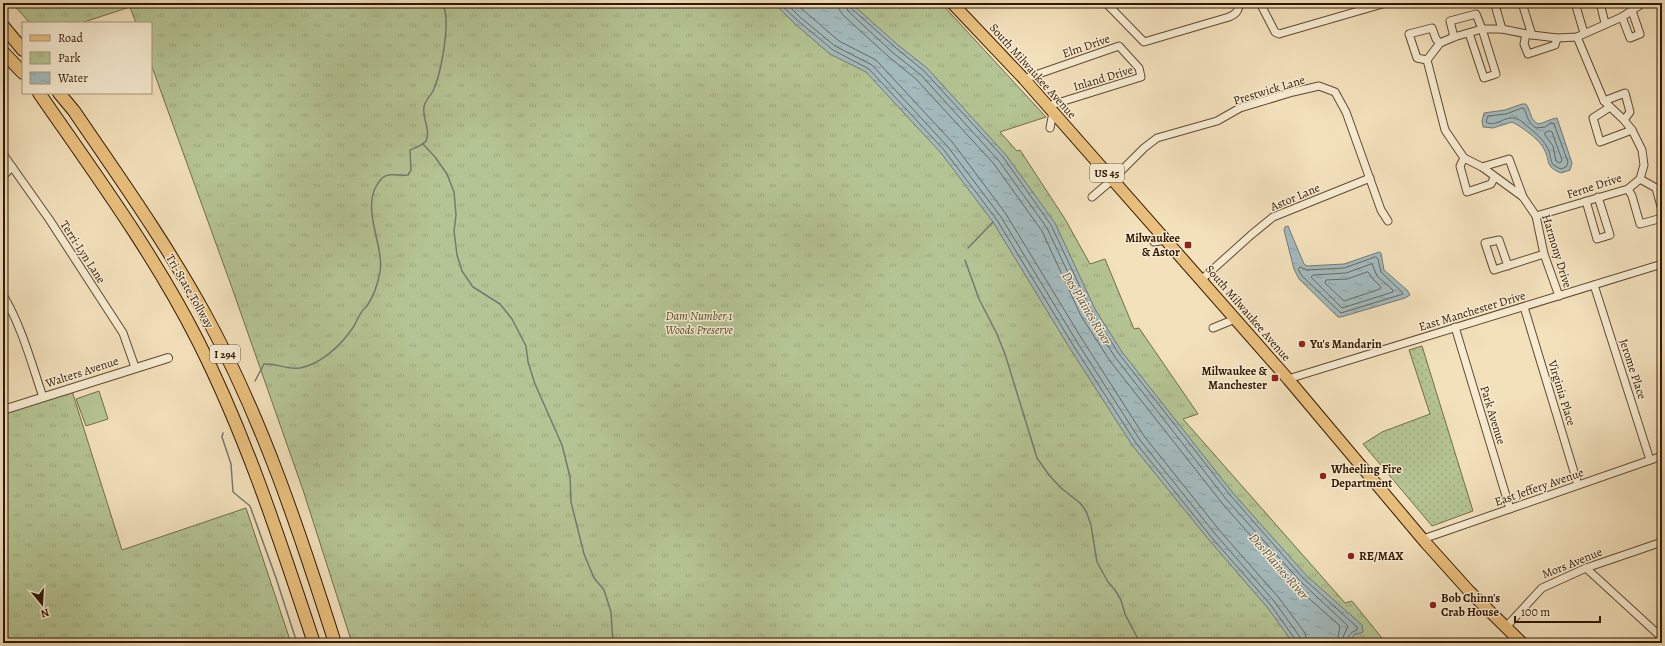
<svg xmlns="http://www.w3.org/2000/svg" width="1665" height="646" font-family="Alegreya,serif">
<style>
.grass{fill:url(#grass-dots);stroke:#726e4b}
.park{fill:url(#park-tufts);stroke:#726e4b}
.pitch{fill:#b5c494;stroke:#726e4b}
.water{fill:url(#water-ripples);stroke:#757972}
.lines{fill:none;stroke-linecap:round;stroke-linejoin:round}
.shore{stroke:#6a6860;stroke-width:1}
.stream{stroke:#757972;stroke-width:1.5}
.minor-casing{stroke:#614a30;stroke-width:9}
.tertiary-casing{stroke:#614a30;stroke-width:10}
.primary-casing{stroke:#301702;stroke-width:13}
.motorway-casing{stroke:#301702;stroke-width:14}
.minor{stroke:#f7ecd3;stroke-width:7}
.tertiary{stroke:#f7ecd3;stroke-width:8}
.primary{stroke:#eac07e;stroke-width:11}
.motorway{stroke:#eac07e;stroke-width:12}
.poi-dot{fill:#8f2418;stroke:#f7ecd3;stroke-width:1.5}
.labels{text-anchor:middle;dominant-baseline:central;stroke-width:3;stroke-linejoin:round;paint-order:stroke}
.shield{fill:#f7ecd3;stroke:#6c5741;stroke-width:1}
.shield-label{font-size:11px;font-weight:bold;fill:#301702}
.street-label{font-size:12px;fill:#301702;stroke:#f7ecd3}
.poi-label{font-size:12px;font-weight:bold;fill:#301702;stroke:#f7ecd3;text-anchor:start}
.park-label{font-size:12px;font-style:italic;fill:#584b2e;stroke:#f7ecd3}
.water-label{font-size:13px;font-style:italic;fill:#585043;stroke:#f7ecd3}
</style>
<defs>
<pattern id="grass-dots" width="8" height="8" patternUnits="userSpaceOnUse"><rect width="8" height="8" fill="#b5c494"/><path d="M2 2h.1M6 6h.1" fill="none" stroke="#9ca87e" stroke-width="1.8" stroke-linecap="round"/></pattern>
<pattern id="park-tufts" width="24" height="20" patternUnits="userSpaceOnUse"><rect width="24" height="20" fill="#b5c494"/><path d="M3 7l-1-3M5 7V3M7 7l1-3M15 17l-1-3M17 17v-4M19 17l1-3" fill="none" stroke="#9ca87e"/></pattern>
<pattern id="water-ripples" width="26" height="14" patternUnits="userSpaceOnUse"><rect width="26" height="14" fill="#a3babd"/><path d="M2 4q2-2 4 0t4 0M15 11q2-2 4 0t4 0" fill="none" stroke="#8d9fa1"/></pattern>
</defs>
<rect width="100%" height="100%" fill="#f3e1bc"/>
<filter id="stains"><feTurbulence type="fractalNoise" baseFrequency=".005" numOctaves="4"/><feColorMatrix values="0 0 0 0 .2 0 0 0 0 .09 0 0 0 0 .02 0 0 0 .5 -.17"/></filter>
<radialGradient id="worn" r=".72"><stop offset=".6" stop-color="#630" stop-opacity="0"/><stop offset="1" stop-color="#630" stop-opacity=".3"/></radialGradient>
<!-- grass -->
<polygon class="grass" points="1422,346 1473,511 1432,526 1363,444 1382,432 1430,414 1409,350"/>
<!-- park -->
<g class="park">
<polygon points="12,3 941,3 1046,117 1000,132 1017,151 1020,150 1065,219 1090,264 1105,259 1134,329 1139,328 1198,414 1183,419 1345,603 1352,601 1386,643 352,643 303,490 231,285 151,64 151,23 136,23 130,7 81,23 30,23"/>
<polygon points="72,391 122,550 246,508 291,643 3,643 3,413"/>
</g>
<!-- pitch -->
<polygon class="pitch" points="99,391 108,419 86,426 76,399"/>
<!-- water -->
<g class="water">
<polygon points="774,3 851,3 898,45 927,68 1006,155 1055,223 1095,309 1122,352 1233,493 1306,575 1362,625 1363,632 1354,635 1351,641 1359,643 1293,643 1267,607 1209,540 1132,445 1069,347 993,222 941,153 866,72 830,54 794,23"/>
<path d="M1522,104H1526C1532,113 1529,118 1538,124C1545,123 1549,119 1557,118L1572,163L1570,170L1561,173C1544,166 1551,162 1544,149C1540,140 1521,126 1512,122L1493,128L1483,127L1482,121L1484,113L1505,110Z"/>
<polygon points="1288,226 1304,264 1307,266 1344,264 1379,252 1381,253 1384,270 1407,290 1410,295 1405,298 1341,317 1338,317 1299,279 1294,269 1284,230 1285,227"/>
</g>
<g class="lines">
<!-- shore -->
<g class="shore">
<polyline points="779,3 797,20 833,50 869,69 944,150 997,220 1073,345 1136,443 1212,538 1270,604 1295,639 1296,643"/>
<polyline points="786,3 800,17 835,46 872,65 948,147 1001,217 1077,342 1140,440 1216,535 1274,601 1300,637 1301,643"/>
<polyline points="795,3 839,41 876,60 953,143 1006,214 1082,339 1144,436 1220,531 1279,598 1305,633 1307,643"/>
<polyline points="839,3 839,9 843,15 889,57 916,79 994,164 1042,231 1081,316 1110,361 1222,503 1295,586 1340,626 1337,643"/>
<polyline points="845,3 848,11 892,52 921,75 999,161 1047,228 1087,313 1115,357 1226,499 1300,581 1348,626 1343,637 1343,643"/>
<path d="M850,3L851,8L896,48L924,71L1003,157L1051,225L1091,310L1119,354L1230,495L1303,578L1357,627V630C1351,632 1346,636 1349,643"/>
<path d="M1523,108C1529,115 1525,120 1536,128L1545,127L1551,123L1554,124L1568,162L1566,167L1561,169C1547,164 1553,157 1547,147C1542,137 1529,128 1521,121C1507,111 1497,129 1486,122L1488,116L1506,114Z"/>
<polygon points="1550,131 1552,132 1562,160 1560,163 1556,161 1553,146 1545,135 1545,133"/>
<polygon points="1376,257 1378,259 1381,272 1402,292 1403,294 1341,313 1302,276 1298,269 1300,267 1307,270 1344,268"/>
<polygon points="1372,264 1377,276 1392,289 1393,292 1342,308 1311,277 1313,275 1346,273"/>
<polygon points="1368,272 1373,279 1381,287 1380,289 1344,301 1325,283 1326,280 1347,279"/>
</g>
<!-- stream -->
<g class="stream">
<polyline points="423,144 435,157 447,174 454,192 456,215 454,231 457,255 462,271 473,287 500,304 512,319 526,346 528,362 535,384 562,445 570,477 571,502 584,554 594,578 604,590 611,612 613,643"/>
<polyline points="968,248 993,222"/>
<polyline points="965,260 979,299 996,332 1005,354 1037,458 1049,475 1061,488 1080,503 1086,511 1091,525 1097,562 1108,582 1115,590 1121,600 1125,614 1140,643"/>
<path d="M255,381L264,364C276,363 288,370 300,368C321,364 340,346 352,329C356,324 357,318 361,313C362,310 365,308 367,306C373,297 378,283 380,272C385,244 357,204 382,178C389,172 400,176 408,175L411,170L410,150C415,148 423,145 426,141C431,130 422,118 424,107C425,100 430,97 433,91C441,74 447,37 446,18C446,13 444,8 443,3"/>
<polyline points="223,433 222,437 231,464 233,492 250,506 276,578 297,643"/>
</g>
<defs>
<g id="minor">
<path d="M1106,3L1144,42L1229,17C1236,14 1239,11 1239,3"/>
<polyline points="1260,3 1275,32 1279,34 1386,3"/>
<polyline points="1522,3 1532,35"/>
<polyline points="1575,3 1584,33"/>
<polyline points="1600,3 1605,23"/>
<polyline points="1622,17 1630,38 1640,34 1632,11"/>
<polyline points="1502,29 1495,5 1504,3"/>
<polyline points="1526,34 1524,44 1528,54 1555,45 1557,38"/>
<polyline points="1454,37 1450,21 1476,14 1482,29 1496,74 1484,78 1469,33"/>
<polyline points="1427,60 1417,58 1409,34 1432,28 1436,39 1440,43"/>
<polyline points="1024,79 1119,46 1139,68 1141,77 1048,106"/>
<polyline points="1604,101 1625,93 1630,112 1624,120"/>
<polyline points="1610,107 1593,118 1600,142 1632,130"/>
<polyline points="1050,128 1053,112"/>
<polyline points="3,154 49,219 123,333 135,367"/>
<polyline points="1464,158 1460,166 1467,192 1491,184 1494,178"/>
<polyline points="1482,167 1509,159 1523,197"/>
<polyline points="3,176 12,167"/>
<polyline points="1640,179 1656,188 1662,210"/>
<polyline points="1628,189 1632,196 1640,224 1662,218"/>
<polyline points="1092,197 1112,180 1144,148 1157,138 1217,121 1240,108 1293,92 1319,86 1335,92 1346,112 1381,210 1388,221"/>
<polyline points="1586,201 1597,239 1610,235 1598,197"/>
<polyline points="1536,216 1628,189 1640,179 1644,165 1642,150 1632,130 1624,120 1604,101 1577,37"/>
<polyline points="1154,242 1166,240"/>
<polyline points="1508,266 1499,240 1485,243 1494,270 1544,254"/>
<polyline points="1201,280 1251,235 1273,217 1370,178"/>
<polyline points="1594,285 1650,460"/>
<path d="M3,295C22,327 31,362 43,397"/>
<polyline points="1559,296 1544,254 1536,216 1523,197 1482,167 1464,158 1445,130 1427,60 1440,43 1454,37 1482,29 1502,29 1532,35 1557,38 1577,37 1622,17 1643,3"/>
<polyline points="1524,307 1578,485"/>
<polyline points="3,312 10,308"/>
<polyline points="1455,327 1510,509"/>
<polyline points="1213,328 1235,319"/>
<polyline points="1288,379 1662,264"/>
<polyline points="1423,539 1662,456"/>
<polyline points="1586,568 1659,635"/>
<polyline points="1505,628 1542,588 1586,568 1662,542"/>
</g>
<polyline id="tertiary" points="3,410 168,358"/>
<polyline id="primary" points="952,3 1024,79 1288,379 1425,542 1469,591 1522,643"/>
<g id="motorway">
<polyline points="3,26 23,50"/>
<polyline points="3,52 23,73"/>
<path d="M39,93C95,174 154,254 198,341C247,438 280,541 314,643"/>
<path d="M59,93L74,111C119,177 166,243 205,314C262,418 299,530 335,643"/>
</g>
</defs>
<!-- minor casing -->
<use href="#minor" class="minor-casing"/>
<!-- tertiary casing -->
<use href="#tertiary" class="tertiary-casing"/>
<!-- primary casing -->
<use href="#primary" class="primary-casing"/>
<!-- motorway casing -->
<use href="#motorway" class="motorway-casing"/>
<!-- minor -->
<use href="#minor" class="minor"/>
<!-- tertiary -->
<use href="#tertiary" class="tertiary"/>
<!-- primary -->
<use href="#primary" class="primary"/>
<!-- motorway -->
<use href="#motorway" class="motorway"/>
</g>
<!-- markers -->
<g class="poi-dot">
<rect x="1184" y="241" width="8" height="8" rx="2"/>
<circle cx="1302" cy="344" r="4"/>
<rect x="1271" y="374" width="8" height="8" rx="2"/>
<circle cx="1323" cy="476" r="4"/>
<circle cx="1351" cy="556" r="4"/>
<circle cx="1433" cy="605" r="4"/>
</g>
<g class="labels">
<!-- shield labels -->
<g class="shield">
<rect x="1090" y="164" width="34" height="18" rx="3"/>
<rect x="210" y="345" width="30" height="18" rx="3"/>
</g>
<g class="shield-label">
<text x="1107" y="173">US 45</text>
<text x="225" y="354">I 294</text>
</g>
<!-- street labels -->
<g class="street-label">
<text transform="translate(1086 46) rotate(-19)">Elm Drive</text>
<text transform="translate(1033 71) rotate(48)">South Milwaukee Avenue</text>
<text transform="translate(1103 78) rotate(-17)">Inland Drive</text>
<text transform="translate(1269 90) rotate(-17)">Prestwick Lane</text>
<text transform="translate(1594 186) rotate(-18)">Ferne Drive</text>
<text transform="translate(1295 197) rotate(-23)">Astor Lane</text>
<text transform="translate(1557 251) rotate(73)">Harmony Drive</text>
<text transform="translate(83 252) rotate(57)">Terri-Lyn Lane</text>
<text transform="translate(190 291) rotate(60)">Tri-State Tollway</text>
<text transform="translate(1472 311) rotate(-17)">East Manchester Drive</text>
<text transform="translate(1248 313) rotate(49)">South Milwaukee Avenue</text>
<text transform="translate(1633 369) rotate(72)">Jerome Place</text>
<text transform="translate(82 372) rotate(-18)">Walters Avenue</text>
<text transform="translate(1562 393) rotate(73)">Virginia Place</text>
<text transform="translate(1493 415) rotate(73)">Park Avenue</text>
<text transform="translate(1539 487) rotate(-19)">East Jeffery Avenue</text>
<text transform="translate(1572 563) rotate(-22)">Mors Avenue</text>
</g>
<!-- poi labels -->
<g class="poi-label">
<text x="1180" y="238" text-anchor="end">Milwaukee<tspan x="1180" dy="14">&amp; Astor</tspan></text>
<text x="1310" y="344">Yu's Mandarin</text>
<text x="1267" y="371" text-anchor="end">Milwaukee &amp;<tspan x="1267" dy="14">Manchester</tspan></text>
<text x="1331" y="469">Wheeling Fire<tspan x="1331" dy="14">Department</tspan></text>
<text x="1359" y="556">RE/MAX</text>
<text x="1441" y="598">Bob Chinn's<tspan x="1441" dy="14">Crab House</tspan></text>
</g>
<!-- park labels -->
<g class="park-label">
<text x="699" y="316">Dam Number 1<tspan x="699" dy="14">Woods Preserve</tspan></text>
</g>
<!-- water labels -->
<g class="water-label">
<text transform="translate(1087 308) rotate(59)">Des Plaines River</text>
<text transform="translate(1279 566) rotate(49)">Des Plaines River</text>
</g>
</g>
<!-- margin -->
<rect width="1665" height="646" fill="none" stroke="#f3e1bc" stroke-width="16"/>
<rect x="4" y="4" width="1657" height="638" fill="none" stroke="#301702" stroke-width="2"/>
<rect x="8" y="8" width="1649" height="630" fill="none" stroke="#301702"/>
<!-- legend -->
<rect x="22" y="22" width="130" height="72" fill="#f7ecd3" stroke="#a7977f"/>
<rect x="30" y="35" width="20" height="6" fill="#eac07e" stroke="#a7977f"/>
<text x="58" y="42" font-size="12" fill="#301702">Road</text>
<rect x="30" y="52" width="20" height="12" fill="url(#park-tufts)" stroke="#a7977f"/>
<text x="58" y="62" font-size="12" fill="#301702">Park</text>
<rect x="30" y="72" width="20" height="12" fill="url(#water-ripples)" stroke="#a7977f"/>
<text x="58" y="82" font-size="12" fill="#301702">Water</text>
<!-- north arrow -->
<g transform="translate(42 604) rotate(162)" stroke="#f7ecd3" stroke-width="3" paint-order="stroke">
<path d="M0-3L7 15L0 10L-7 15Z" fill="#301702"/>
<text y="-6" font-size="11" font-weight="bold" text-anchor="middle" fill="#301702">N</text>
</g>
<!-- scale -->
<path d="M1515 616v6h85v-6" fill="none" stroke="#301702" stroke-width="2"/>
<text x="1521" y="616" font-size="12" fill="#301702" stroke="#f7ecd3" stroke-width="3" paint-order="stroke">100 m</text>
<rect width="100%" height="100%" filter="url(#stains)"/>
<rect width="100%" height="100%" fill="url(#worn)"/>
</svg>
